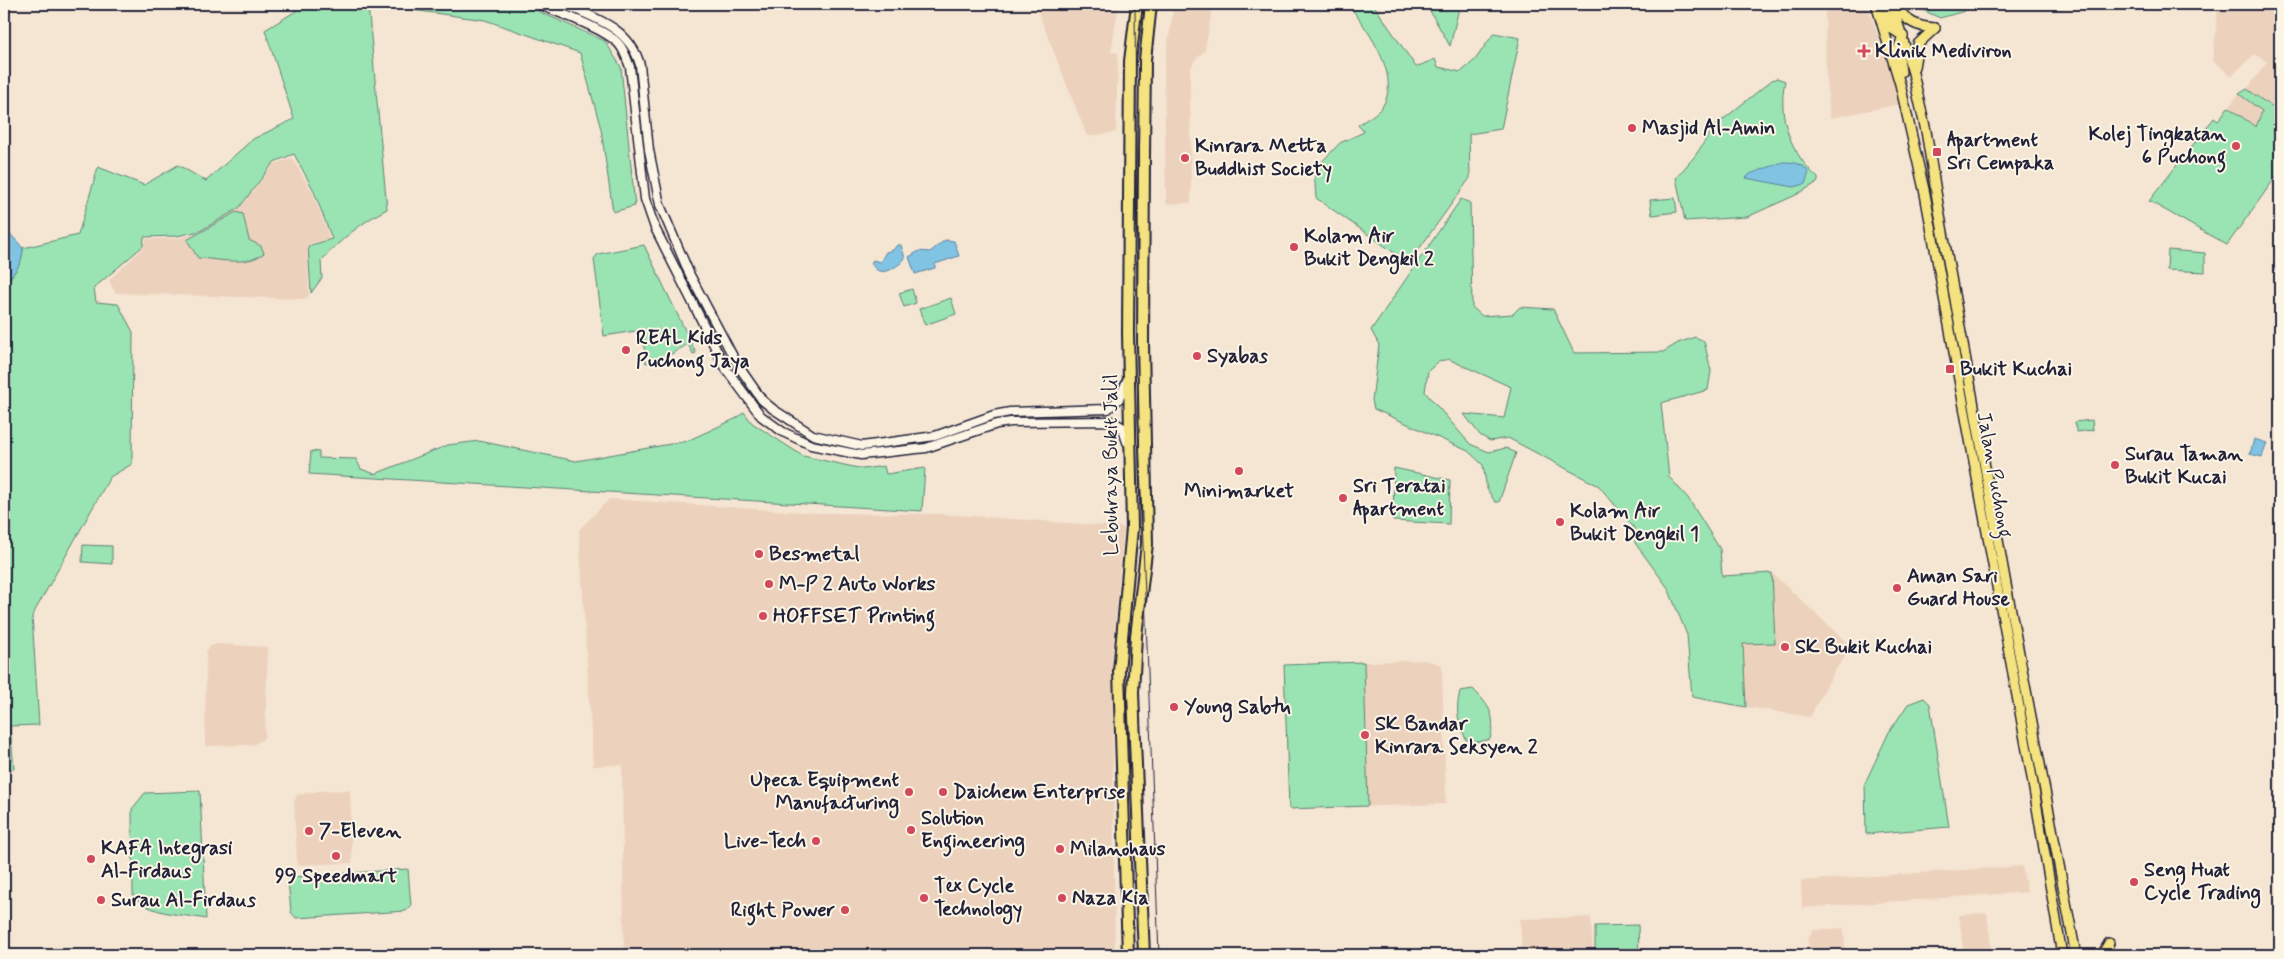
<svg xmlns="http://www.w3.org/2000/svg" width="2284" height="959" font-family="Mynerve,sans-serif">
<style>
.built{fill:#ecd2bd}
.green{fill:#9ae3b2;stroke:#5e8276}
.water{fill:#81c3e2;stroke:#5b839f}
.lines{fill:none;stroke-linecap:round;stroke-linejoin:round}
.secondary-casing{stroke:#22223b;stroke-width:11}
.primary-casing{stroke:#22223b;stroke-width:12}
.trunk-casing{stroke:#22223b;stroke-width:14}
.motorway-casing{stroke:#22223b;stroke-width:14}
.secondary{stroke:#fcf5e5;stroke-width:8}
.primary{stroke:#f5e382;stroke-width:9}
.trunk{stroke:#f5e382;stroke-width:10}
.motorway{stroke:#f5e382;stroke-width:10}
.tram{stroke:#22223b;stroke-width:1}
.poi-dot{fill:#d1495b;stroke:#fcf5e5;stroke-width:2}
.labels{text-anchor:middle;dominant-baseline:central;stroke-width:4;stroke-linejoin:round;paint-order:stroke}
.poi-label{font-size:20px;font-weight:bold;fill:#22223b;stroke:#fcf5e5;text-anchor:start}
.street-label{font-size:20px;fill:#22223b;stroke:#fcf5e5}
</style>
<rect width="100%" height="100%" fill="#f5e5d3"/>
<filter id="ink" filterUnits="userSpaceOnUse"><feTurbulence type="fractalNoise" baseFrequency=".02" numOctaves="2"/><feDisplacementMap in="SourceGraphic" scale="10" xChannelSelector="R" yChannelSelector="G"/><feConvolveMatrix kernelMatrix="1 2 1 2 8 2 1 2 1" color-interpolation-filters="sRGB"/></filter>
<g filter="url(#ink)">
<!-- built -->
<g class="built">
<polygon points="1035,4 1119,4 1111,52 1118,53 1116,132 1090,136 1086,134"/>
<polygon points="1174,4 1213,4 1205,50 1195,60 1190,70 1191,203 1166,204 1164,68"/>
<polygon points="1825,4 1867,4 1901,104 1830,118 1826,79"/>
<polygon points="2218,4 2280,4 2280,171 2227,245 2149,201 2214,118 2218,121 2239,94 2247,89 2267,62 2255,54 2231,76 2213,61"/>
<polygon points="292,158 312,191 330,239 307,245 309,297 304,299 115,293 109,280 144,247 145,239 178,238 201,232 240,208 274,164"/>
<polygon points="609,499 819,513 943,514 1124,527 1112,662 1115,955 624,955 622,765 593,766 579,530"/>
<polygon points="1772,573 1847,643 1850,651 1835,670 1810,717 1722,703 1722,576"/>
<polygon points="217,644 268,647 265,736 262,740 253,745 205,746 206,652 210,646"/>
<polygon points="1425,660 1442,665 1446,804 1289,809 1284,665"/>
<polygon points="350,790 352,863 297,865 294,803 297,795 320,791"/>
<polygon points="2022,866 2027,892 1802,908 1801,881"/>
<polygon points="1987,913 1992,955 1964,955 1959,915"/>
<polygon points="1591,917 1593,955 1522,955 1520,919"/>
<polygon points="1844,928 1845,955 1809,955 1808,938 1814,930"/>
</g>
<!-- green -->
<g class="green">
<path d="M295,4H522L605,41L621,67L635,206L613,212L601,129L580,53L485,20L368,4L387,209C362,222 340,240 321,261L322,278L311,293L308,246L332,239L313,189L294,154L274,162L239,208L200,231L177,236L144,237L143,246L94,288L96,302L118,304L133,332L132,464L110,477L32,616L39,725L10,726L14,769L4,771L5,284C14,275 23,261 23,248L78,235L98,167L144,185L178,165L206,181L253,139L294,119L265,30L296,11Z"/>
<path d="M1348,4H1373L1416,67L1435,59L1438,67L1461,72L1475,60L1494,33L1520,38L1501,129L1469,134L1470,178L1409,263L1316,198L1314,170L1340,143L1364,132L1358,125C1365,120 1377,114 1382,107C1403,76 1366,28 1348,4Z"/>
<polygon points="1426,4 1460,4 1450,46"/>
<polygon points="1917,4 1963,4 1965,11 1940,18 1918,8"/>
<path d="M1777,78L1785,81C1777,117 1791,154 1818,178V182L1796,195L1747,217L1685,221L1676,178L1695,156L1715,126L1772,80Z"/>
<polygon points="2247,89 2280,113 2280,171 2227,245 2149,201 2214,118 2218,121 2228,107 2256,127 2262,111 2239,94"/>
<polygon points="1675,198 1677,212 1652,215 1650,200"/>
<polygon points="1461,199 1470,203 1472,307 1482,316 1513,314 1520,307 1553,309 1574,353 1663,352 1678,343 1695,337 1704,341 1711,371 1708,390 1661,403 1669,477 1688,498 1720,549 1722,576 1772,573 1775,643 1743,644 1746,707 1692,697 1687,635 1668,588 1635,543 1634,528 1599,486 1508,438 1490,441 1480,435 1464,414 1504,418 1511,387 1448,359 1438,362 1428,371 1425,392 1470,444 1489,452 1506,448 1516,453 1499,502 1495,502 1487,489 1483,465 1468,451 1374,409 1372,400 1379,345 1371,330"/>
<path d="M236,212L243,214L249,240L261,246L264,253C248,267 217,259 198,258L187,240Z"/>
<polygon points="644,245 696,353 693,354 688,344 661,360 646,363 642,330 604,336 594,259 598,254"/>
<polygon points="2168,250 2205,253 2205,272 2167,270"/>
<polygon points="912,289 916,303 904,307 899,293"/>
<polygon points="951,298 956,314 925,325 919,309"/>
<polygon points="744,412 752,423 803,456 863,469 884,466 886,474 925,468 922,511 309,474 311,451 319,452 319,458 356,459 361,469 375,474 448,445 479,441 576,461 687,441 737,418"/>
<polygon points="2092,420 2093,430 2077,432 2075,422"/>
<polygon points="1394,468 1450,480 1449,524 1393,521"/>
<polygon points="83,545 112,546 112,564 82,562"/>
<polygon points="1364,662 1368,806 1289,809 1284,665"/>
<path d="M1473,689C1489,706 1497,715 1490,739L1479,742L1466,740C1458,720 1455,713 1460,691Z"/>
<polygon points="1924,698 1930,704 1949,827 1866,834 1865,783 1889,732 1908,704"/>
<path d="M200,791L206,919C182,914 150,915 133,896L132,809L145,793Z"/>
<polygon points="408,869 411,906 406,911 296,918 291,912 288,880 293,877"/>
<polygon points="1638,925 1639,955 1595,955 1595,926"/>
</g>
<!-- water -->
<g class="water">
<path d="M1783,162C1795,162 1801,163 1809,172L1805,184L1794,187L1746,178L1750,174Z"/>
<path d="M4,227L23,248C22,274 6,274 4,289Z"/>
<polygon points="945,240 954,241 959,256 935,264 935,268 915,274 909,257 919,251 930,252"/>
<path d="M897,245H901L905,258L901,263C891,270 879,278 871,263L873,260L880,262L886,252L893,250Z"/>
<polygon points="2254,439 2267,443 2262,457 2250,454"/>
</g>
<g class="lines">
<defs>
<g id="secondary">
<path d="M538,4C559,13 603,28 618,43C624,49 627,59 630,67L645,199L655,228L726,369L761,416L769,422L783,432L811,445L861,455L926,448L997,424L1011,422L1112,421L1122,427L1127,442"/>
<path d="M563,4C595,18 630,28 640,65L649,150L660,205L690,275L737,364L762,400L773,409L813,435L862,446L935,436L994,415L1010,412L1108,409L1119,399L1128,378"/>
</g>
<g id="primary">
<polyline points="1876,4 1900,84 1925,194 2031,772 2062,955"/>
<polyline points="1892,4 1913,73 1926,131 1939,210 2005,579 2076,955"/>
<polyline points="1882,5 1892,29 1903,36"/>
<path d="M1897,6C1906,22 1917,27 1935,28"/>
<polyline points="1914,67 1918,44 1935,28"/>
<polyline points="1901,72 1898,50 1903,36"/>
<polyline points="2102,955 2109,943"/>
</g>
<g id="trunk">
<polyline points="1128,955 1119,671 1132,528 1128,333 1130,61 1137,4"/>
<polyline points="1144,955 1133,693 1136,636 1147,544 1143,344 1144,156 1145,60 1151,4"/>
</g>
<polyline id="motorway" points="1151,7 1151,4"/>
</defs>
<!-- secondary casing -->
<use href="#secondary" class="secondary-casing"/>
<!-- primary casing -->
<use href="#primary" class="primary-casing"/>
<!-- trunk casing -->
<use href="#trunk" class="trunk-casing"/>
<!-- motorway casing -->
<use href="#motorway" class="motorway-casing"/>
<!-- secondary -->
<use href="#secondary" class="secondary"/>
<!-- primary -->
<use href="#primary" class="primary"/>
<!-- trunk -->
<use href="#trunk" class="trunk"/>
<!-- motorway -->
<use href="#motorway" class="motorway"/>
<!-- tram -->
<polyline class="tram" points="1135,4 1138,415 1159,955"/>
</g>
</g>
<!-- markers -->
<g class="poi-dot">
<path d="M1861.5 43.5h5v5h5v5h-5v5h-5v-5h-5v-5h5z"/>
<circle cx="1632" cy="128" r="5"/>
<circle cx="2236" cy="146" r="5"/>
<rect x="1932" y="147" width="10" height="10" rx="2.5"/>
<circle cx="1185" cy="158" r="5"/>
<circle cx="1294" cy="247" r="5"/>
<circle cx="626" cy="350" r="5"/>
<circle cx="1197" cy="356" r="5"/>
<rect x="1945" y="364" width="10" height="10" rx="2.5"/>
<circle cx="2115" cy="465" r="5"/>
<circle cx="1239" cy="471" r="5"/>
<circle cx="1343" cy="498" r="5"/>
<circle cx="1560" cy="522" r="5"/>
<circle cx="759" cy="554" r="5"/>
<circle cx="769" cy="584" r="5"/>
<circle cx="1897" cy="588" r="5"/>
<circle cx="763" cy="616" r="5"/>
<circle cx="1785" cy="647" r="5"/>
<circle cx="1174" cy="707" r="5"/>
<circle cx="1365" cy="735" r="5"/>
<circle cx="909" cy="792" r="5"/>
<circle cx="943" cy="792" r="5"/>
<circle cx="911" cy="830" r="5"/>
<circle cx="309" cy="831" r="5"/>
<circle cx="816" cy="841" r="5"/>
<circle cx="1060" cy="849" r="5"/>
<circle cx="336" cy="856" r="5"/>
<circle cx="91" cy="859" r="5"/>
<circle cx="2134" cy="882" r="5"/>
<circle cx="924" cy="898" r="5"/>
<circle cx="1062" cy="898" r="5"/>
<circle cx="101" cy="900" r="5"/>
<circle cx="845" cy="910" r="5"/>
</g>
<g class="labels">
<!-- poi labels -->
<g class="poi-label">
<text x="1875" y="51">Klinik Mediviron</text>
<text x="1642" y="128">Masjid Al-Amin</text>
<text x="2226" y="134" text-anchor="end">Kolej Tingkatan<tspan x="2226" dy="23">6 Puchong</tspan></text>
<text x="1947" y="140">Apartment<tspan x="1947" dy="23">Sri Cempaka</tspan></text>
<text x="1195" y="146">Kinrara Metta<tspan x="1195" dy="23">Buddhist Society</tspan></text>
<text x="1304" y="236">Kolam Air<tspan x="1304" dy="23">Bukit Dengkil 2</tspan></text>
<text x="636" y="338">REAL Kids<tspan x="636" dy="23">Puchong Jaya</tspan></text>
<text x="1207" y="356">Syabas</text>
<text x="1960" y="369">Bukit Kuchai</text>
<text x="2125" y="454">Surau Taman<tspan x="2125" dy="23">Bukit Kucai</tspan></text>
<text x="1353" y="486">Sri Teratai<tspan x="1353" dy="23">Apartment</tspan></text>
<text x="1239" y="491" text-anchor="middle">Minimarket</text>
<text x="1570" y="511">Kolam Air<tspan x="1570" dy="23">Bukit Dengkil 1</tspan></text>
<text x="769" y="554">Besmetal</text>
<text x="1907" y="576">Aman Sari<tspan x="1907" dy="23">Guard House</tspan></text>
<text x="779" y="584">M-P 2 Auto Works</text>
<text x="773" y="616">HOFFSET Printing</text>
<text x="1795" y="647">SK Bukit Kuchai</text>
<text x="1184" y="707">Young Sabtu</text>
<text x="1375" y="724">SK Bandar<tspan x="1375" dy="23">Kinrara Seksyen 2</tspan></text>
<text x="899" y="780" text-anchor="end">Upeca Equipment<tspan x="899" dy="23">Manufacturing</tspan></text>
<text x="953" y="792">Daichem Enterprise</text>
<text x="921" y="818">Solution<tspan x="921" dy="23">Engineering</tspan></text>
<text x="319" y="831">7-Eleven</text>
<text x="806" y="841" text-anchor="end">Live-Tech</text>
<text x="101" y="848">KAFA Integrasi<tspan x="101" dy="23">Al-Firdaus</tspan></text>
<text x="1070" y="849">Milanohaus</text>
<text x="2144" y="870">Seng Huat<tspan x="2144" dy="23">Cycle Trading</tspan></text>
<text x="336" y="876" text-anchor="middle">99 Speedmart</text>
<text x="934" y="886">Tex Cycle<tspan x="934" dy="23">Technology</tspan></text>
<text x="1072" y="898">Naza Kia</text>
<text x="111" y="900">Surau Al-Firdaus</text>
<text x="835" y="910" text-anchor="end">Right Power</text>
</g>
<!-- street labels -->
<g class="street-label">
<text transform="translate(1111 465) rotate(-90)">Lebuhraya Bukit Jalil</text>
<text transform="translate(1994 475) rotate(80)">Jalan Puchong</text>
</g>
</g>
<!-- margin -->
<rect width="2284" height="959" fill="none" stroke="#fcf5e5" stroke-width="20"/>
<rect x="10" y="10" width="2264" height="939" fill="none" stroke="#22223b" stroke-width="2" filter="url(#ink)"/>
</svg>
